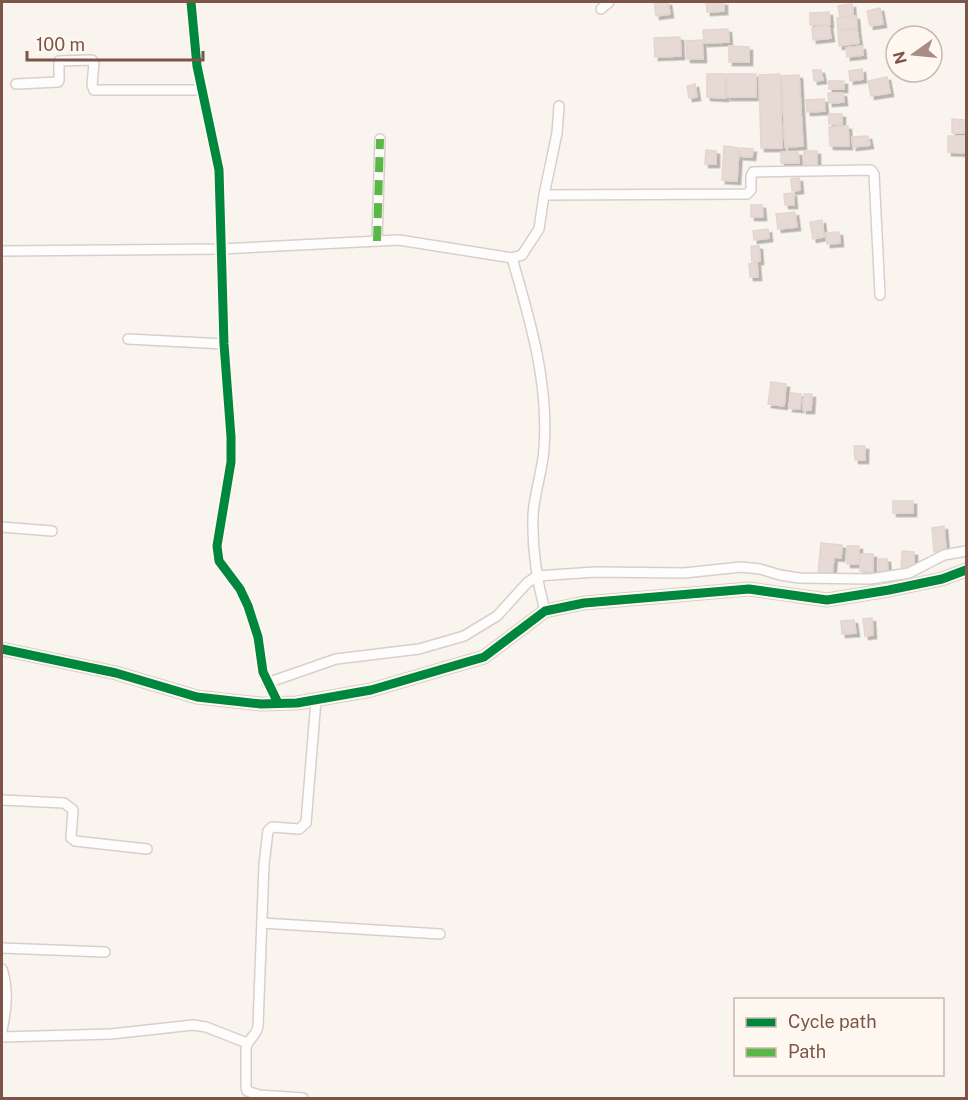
<svg xmlns="http://www.w3.org/2000/svg" width="968" height="1100" font-family="'Public Sans',sans-serif">
<style>
.building{fill:#e7dad5;stroke:#e4d6cf;stroke-width:1.5;filter:url(#shadow)}
.lines{fill:none;stroke-linecap:round;stroke-linejoin:round}
.minor-casing{stroke:#d9cfca;stroke-width:12}
.tertiary-casing{stroke:#d9cfca;stroke-width:15}
.minor{stroke:#fefdfc;stroke-width:9}
.tertiary{stroke:#fefdfc;stroke-width:12}
.quiet{stroke:#58b947;stroke-width:8;stroke-dasharray:15 8;stroke-linecap:butt}
.cycleway-casing{stroke:#fff8f1;stroke-width:13}
.cycleway{stroke:#00873e;stroke-width:9}
</style>
<defs>
<filter id="shadow"><feDropShadow dx="3.5" dy="3.5" stdDeviation="0" flood-color="#0004"/></filter>
</defs>
<rect width="100%" height="100%" fill="#faf4ee"/>
<!-- building -->
<g class="building">
<polygon points="654,2 668,2 670,14 656,16"/>
<polygon points="706,2 724,2 724,11 707,12"/>
<polygon points="852,4 853,15 840,17 838,6"/>
<polygon points="880,8 883,24 870,26 867,11"/>
<polygon points="829,12 830,24 810,25 810,13"/>
<polygon points="856,16 857,28 838,30 837,18"/>
<polygon points="829,25 831,38 813,40 812,28"/>
<polygon points="728,29 729,42 704,43 703,30"/>
<polygon points="857,29 859,43 839,46 838,31"/>
<polygon points="680,37 681,56 655,57 654,38"/>
<polygon points="702,40 703,59 687,59 686,41"/>
<polygon points="729,46 749,47 749,62 729,62"/>
<polygon points="862,46 863,55 847,57 846,48"/>
<polygon points="862,69 863,79 850,81 849,71"/>
<polygon points="813,70 821,70 823,80 814,81"/>
<polygon points="707,74 725,74 725,98 707,97"/>
<rect x="727" y="74" width="29" height="23"/>
<polygon points="780,74 782,148 761,148 759,75"/>
<polygon points="799,75 803,146 785,147 782,76"/>
<polygon points="887,77 890,93 871,96 868,81"/>
<rect x="829" y="81" width="15" height="8"/>
<polygon points="695,84 697,97 689,98 687,86"/>
<polygon points="828,93 843,93 844,102 829,103"/>
<polygon points="824,99 825,111 807,112 806,100"/>
<rect x="829" y="114" width="13" height="10"/>
<polygon points="952,119 966,120 966,133 952,133"/>
<polygon points="848,126 849,146 830,146 829,127"/>
<polygon points="868,136 870,145 853,147 852,137"/>
<polygon points="948,136 966,136 966,153 948,152"/>
<polygon points="724,146 739,148 737,181 722,180"/>
<polygon points="741,148 753,149 752,157 740,156"/>
<polygon points="706,150 716,151 716,164 705,164"/>
<rect x="804" y="151" width="13" height="16"/>
<polygon points="781,152 798,152 799,163 781,163"/>
<polygon points="799,178 800,190 792,191 791,179"/>
<polygon points="793,193 794,205 785,205 784,194"/>
<polygon points="751,205 762,205 763,217 751,217"/>
<polygon points="795,212 797,227 778,229 776,214"/>
<polygon points="822,220 824,237 813,239 810,222"/>
<polygon points="768,229 769,238 754,240 753,231"/>
<polygon points="839,232 840,243 827,244 826,233"/>
<polygon points="751,246 759,246 760,261 752,262"/>
<polygon points="757,263 758,277 750,277 749,264"/>
<polygon points="771,382 786,384 784,406 768,404"/>
<polygon points="791,393 801,394 800,409 789,408"/>
<polygon points="804,394 812,394 811,410 803,410"/>
<polygon points="854,446 865,446 865,460 855,460"/>
<rect x="893" y="501" width="20" height="12"/>
<polygon points="944,526 946,550 934,552 932,528"/>
<polygon points="821,543 842,545 841,558 834,557 832,575 818,573"/>
<rect x="847" y="546" width="12" height="18"/>
<polygon points="902,551 914,552 914,570 901,569"/>
<polygon points="861,554 873,554 873,572 860,571"/>
<polygon points="878,559 887,559 888,574 879,574"/>
<polygon points="872,618 873,635 865,636 863,619"/>
<polygon points="854,620 856,633 842,634 841,621"/>
</g>
<g class="lines">
<defs>
<g id="minor">
<polyline points="191,2 197,66 219,170 224,344 231,437 231,462 217,546 219,561 240,589 248,606 258,637 263,672 278,703"/>
<polyline points="601,9 609,2"/>
<polyline points="16,84 58,82 59,80 59,61 92,60 94,63 92,85 94,90 202,90"/>
<polyline points="544,195 747,194 751,190 751,176 753,172 871,170 874,174 880,295"/>
<polyline points="377,241 380,139"/>
<polyline points="2,251 221,249 399,240 512,258 522,255 539,229 544,195 557,133 559,106"/>
<path d="M512,258C530,320 549,383 544,448C543,470 534,493 533,516C532,547 537,581 545,611"/>
<polyline points="128,339 224,344"/>
<polyline points="2,527 52,531"/>
<polyline points="267,683 336,659 419,649 464,636 497,616 527,583 537,576 595,572 684,573 741,567 760,569 780,575 799,578 870,579 909,573 944,555 966,551"/>
<polyline points="2,800 64,803 73,810 71,838 75,841 147,849"/>
<polyline points="262,923 440,934"/>
<polyline points="2,948 105,952"/>
<path d="M2,969C9,990 6,1010 2,1031"/>
<polyline points="2,1037 111,1034 193,1025 206,1027 247,1043"/>
<path d="M303,1098L259,1095L247,1091L246,1086V1049C247,1039 257,1036 258,1026L264,864L268,831L272,827L299,829L306,823L316,700"/>
</g>
<polyline id="tertiary" points="2,649 116,673 197,697 261,704 297,703 371,690 484,657 545,611 584,603 749,589 827,600 889,590 942,579 966,570"/>
</defs>
<!-- minor casing -->
<use href="#minor" class="minor-casing"/>
<!-- tertiary casing -->
<use href="#tertiary" class="tertiary-casing"/>
<!-- minor -->
<use href="#minor" class="minor"/>
<!-- tertiary -->
<use href="#tertiary" class="tertiary"/>
<!-- quiet -->
<polyline class="quiet" points="377,241 380,139"/>
<defs>
<g id="cycleway">
<polyline points="191,2 197,66 219,170 224,344 231,437 231,462 217,546 219,561 240,589 248,606 258,637 263,672 278,703"/>
<polyline points="2,649 116,673 197,697 261,704 297,703 371,690 484,657 545,611 584,603 749,589 827,600 889,590 942,579 966,570"/>
</g>
</defs>
<!-- cycleway casing -->
<use href="#cycleway" class="cycleway-casing"/>
<!-- cycleway -->
<use href="#cycleway" class="cycleway"/>
</g>
<!-- border -->
<rect width="968" height="1100" fill="none" stroke="#7d5548" stroke-width="6"/>
<!-- legend -->
<rect x="734" y="998" width="210" height="78" fill="#fff8f1" stroke="#cbb7ad" stroke-width="1.5"/>
<rect x="746" y="1018" width="30" height="9" fill="#00873e" stroke="#cbb7ad" stroke-width="1.5"/>
<text x="788" y="1028" font-size="18" fill="#7d5548">Cycle path</text>
<rect x="746" y="1048" width="30" height="9" fill="#58b947" stroke="#cbb7ad" stroke-width="1.5"/>
<text x="788" y="1058" font-size="18" fill="#7d5548">Path</text>
<!-- north arrow -->
<g transform="translate(914 54) rotate(255)"><circle r="28" fill="#fff8f1" stroke="#cbb7ad" stroke-width="1.5"/>
<path d="M0-4.5L10 22L0 15L-10 22Z" fill="#a98d82"/>
<text y="-9" font-size="16" font-weight="bold" text-anchor="middle" fill="#7d5548">N</text>
</g>
<!-- scale -->
<path d="M27 51v9h176v-9" fill="none" stroke="#7d5548" stroke-width="3"/>
<text x="36" y="51" font-size="18" fill="#7d5548" stroke="#fff8f1" stroke-width="4.5" paint-order="stroke">100 m</text>
</svg>
